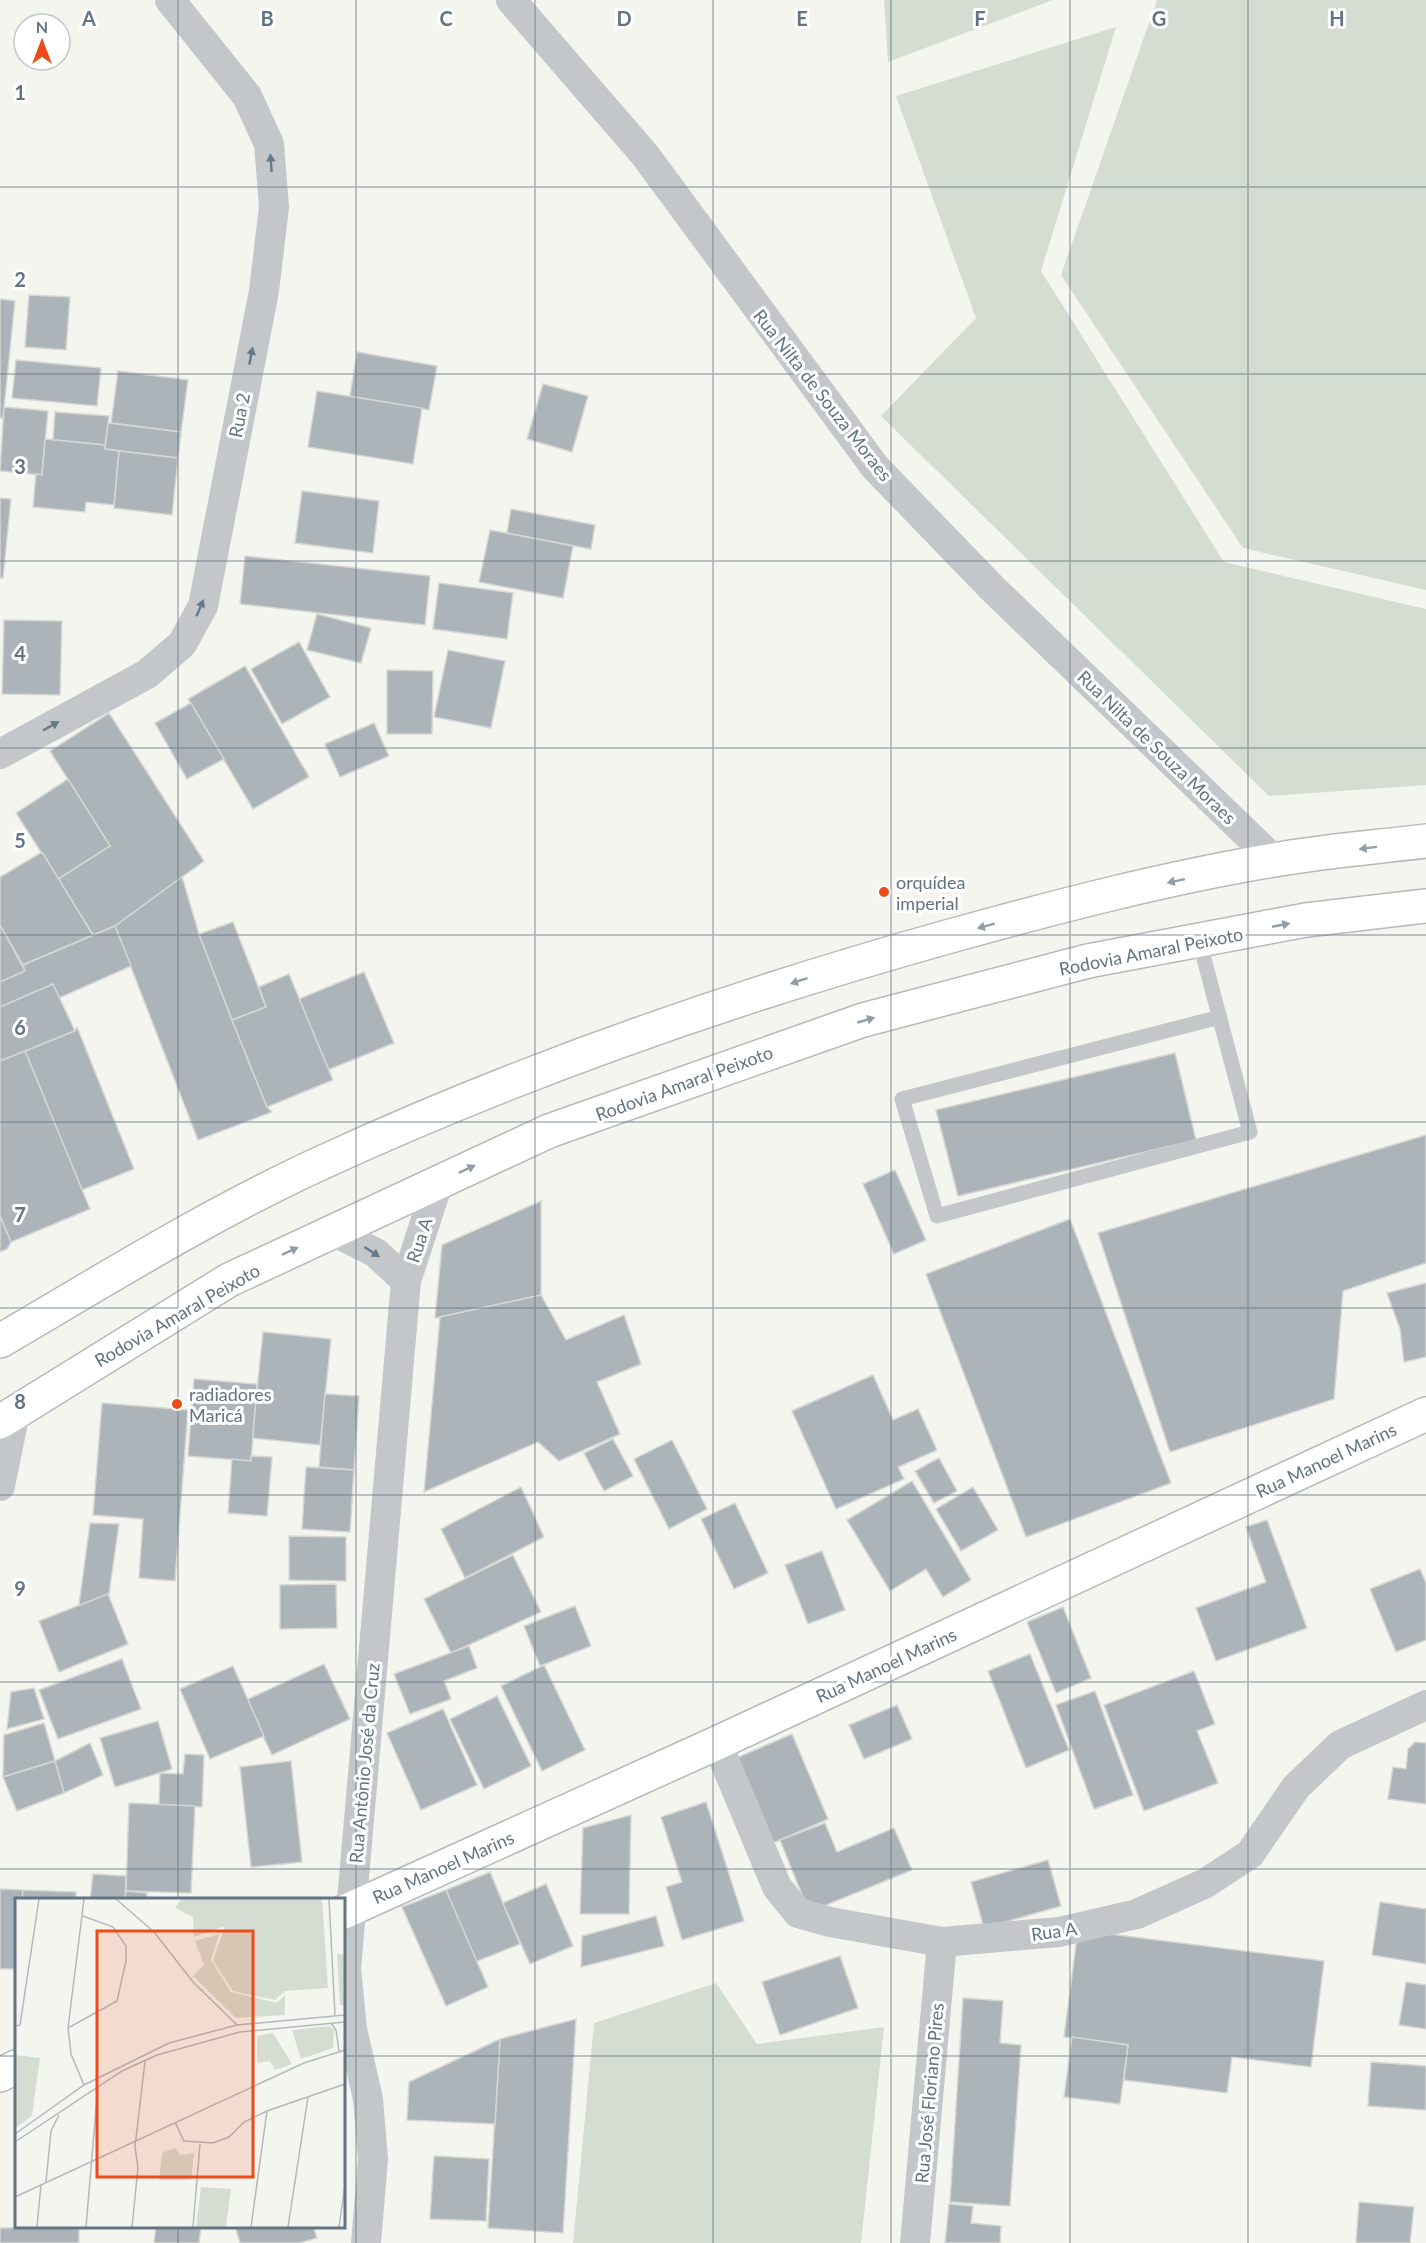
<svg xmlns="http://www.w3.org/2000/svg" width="1426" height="2243" font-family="Lato,sans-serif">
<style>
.green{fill:#d5dcd1}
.building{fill:#acb4b9;stroke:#d6d6d3;stroke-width:1.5}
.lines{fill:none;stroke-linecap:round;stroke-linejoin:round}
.secondary-casing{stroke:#b3b9bd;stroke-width:36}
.trunk-casing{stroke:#b6b9bc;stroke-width:36}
.service{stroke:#c4c7ca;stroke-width:15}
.minor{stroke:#c4c7ca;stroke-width:30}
.secondary{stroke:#fff;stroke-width:33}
.trunk{stroke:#fff;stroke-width:33}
.oneway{fill:#677887}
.oneway2{fill:#919ea8}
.grid{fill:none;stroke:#627483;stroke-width:1.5;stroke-opacity:0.55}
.poi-dot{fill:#eb4c1a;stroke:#fff;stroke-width:2}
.labels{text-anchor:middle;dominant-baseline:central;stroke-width:6;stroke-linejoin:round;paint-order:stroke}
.street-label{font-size:18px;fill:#627483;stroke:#fff}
.poi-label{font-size:18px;fill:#627483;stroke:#fff;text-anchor:start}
.inset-road{fill:none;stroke:#b1b9be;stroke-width:1.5}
.view{fill:#eb4c1a;fill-opacity:0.15;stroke:#eb4c1a;stroke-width:3}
.inset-edge{fill:none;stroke:#627483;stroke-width:3}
.grid-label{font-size:20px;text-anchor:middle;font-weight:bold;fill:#627483;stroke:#fff;stroke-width:6;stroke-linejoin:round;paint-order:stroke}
</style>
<rect width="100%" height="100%" fill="#f5f5f0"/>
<!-- green -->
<g class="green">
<polygon points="884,0 1053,0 888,62"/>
<polygon points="1157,0 1426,0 1426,590 1243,548 1061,275"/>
<polygon points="1116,27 1041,271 1224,562 1426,609 1426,785 1269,796 881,416 976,318 896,96"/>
<polygon points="716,1983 757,2044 884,2027 861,2243 573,2243 594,2023"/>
</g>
<!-- building -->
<g class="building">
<polygon points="29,295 70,297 66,350 25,347"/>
<polygon points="0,299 15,301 3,418 0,418"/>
<polygon points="357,352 437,366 429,410 350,396"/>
<polygon points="16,360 101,368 97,406 12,398"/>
<polygon points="118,371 188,380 181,432 111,423"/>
<polygon points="543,384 588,396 572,452 527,439"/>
<polygon points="317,391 422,408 413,464 308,447"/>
<polygon points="4,407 48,411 42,475 0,471"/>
<polygon points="55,412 109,416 105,445 53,440"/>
<polygon points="108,423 181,432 178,458 105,449"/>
<polygon points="45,439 105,445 105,449 119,451 114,505 86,502 85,512 33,507 36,474 42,475"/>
<polygon points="119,451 178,458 172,515 114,508"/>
<polygon points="302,491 379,501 373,553 295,543"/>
<polygon points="0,498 11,499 3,578 0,578"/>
<polygon points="511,509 595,525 591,549 507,533"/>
<polygon points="490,530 573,546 563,598 479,582"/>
<polygon points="245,556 430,576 425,625 240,604"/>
<polygon points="439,583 513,593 507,639 433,629"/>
<polygon points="317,614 371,628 361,663 307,650"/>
<polygon points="4,620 62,621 60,695 2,694"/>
<polygon points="299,642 330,697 282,724 251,669"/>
<polygon points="448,650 505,661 491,728 434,717"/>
<polygon points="245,666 309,777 253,809 188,699"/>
<polygon points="387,670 433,671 432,734 387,734"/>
<polygon points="191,703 224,759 187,779 155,723"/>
<polygon points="109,713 204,861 115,926 93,935 58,879 110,846 50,751"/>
<polygon points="374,723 389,756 340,777 325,744"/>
<polygon points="68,779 110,846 58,879 16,813"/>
<polygon points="42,852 93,935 23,965 0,925 0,877"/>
<polygon points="182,877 199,934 232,1020 267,1107 272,1112 198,1140 115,926"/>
<polygon points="233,922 266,1007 232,1020 199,934"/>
<polygon points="0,925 25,971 0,982"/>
<polygon points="115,926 131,966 59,998 53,984 0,1007 0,982 25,971 23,965"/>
<polygon points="364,972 394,1043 328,1070 299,999"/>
<polygon points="289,974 333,1080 267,1107 232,1020 266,1007 259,987"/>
<polygon points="53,984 75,1031 0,1061 0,1007"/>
<polygon points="77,1027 134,1169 82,1190 25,1051 75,1031"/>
<polygon points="25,1051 90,1209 11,1242 0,1216 0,1061"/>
<polygon points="1175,1053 1196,1140 958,1196 936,1110"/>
<polygon points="1426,1135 1426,1263 1343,1291 1334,1399 1170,1452 1098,1233"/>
<polygon points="895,1170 926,1240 894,1254 863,1184"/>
<polygon points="541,1201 541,1295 435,1318 442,1245"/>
<polygon points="0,1216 11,1242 7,1249 0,1252"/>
<polygon points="1070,1219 1171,1483 1026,1537 926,1274"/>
<polygon points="1426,1283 1426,1357 1404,1362 1400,1329 1387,1293"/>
<polygon points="541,1295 566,1340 624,1315 641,1364 597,1382 620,1434 559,1461 538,1442 424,1492 440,1317"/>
<polygon points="263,1332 331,1339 320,1445 252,1438"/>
<polygon points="873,1375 893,1420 918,1409 937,1450 898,1467 904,1479 836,1509 792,1411"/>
<polygon points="194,1379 257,1384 251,1461 188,1456"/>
<polygon points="325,1394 359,1396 354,1470 319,1467"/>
<polygon points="102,1403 188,1410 175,1581 139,1578 143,1519 93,1515"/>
<polygon points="613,1439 633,1476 604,1491 584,1453"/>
<polygon points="672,1440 707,1509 669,1529 634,1459"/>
<polygon points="251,1456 272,1457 267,1516 228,1513 232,1459 251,1461"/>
<polygon points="939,1458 957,1491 934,1503 915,1471"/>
<polygon points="306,1467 354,1470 350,1532 302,1529"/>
<polygon points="912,1481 971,1580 943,1597 926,1569 890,1591 847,1520"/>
<polygon points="521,1487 544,1537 465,1578 441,1529"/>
<polygon points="973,1487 998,1530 961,1551 936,1509"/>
<polygon points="735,1503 768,1573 734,1589 701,1519"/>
<polygon points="1267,1520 1307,1628 1216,1661 1196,1608 1266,1582 1246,1527"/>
<polygon points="90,1523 119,1524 107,1608 79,1605"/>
<polygon points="289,1536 346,1537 346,1581 289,1580"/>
<polygon points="822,1551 845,1610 808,1624 785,1565"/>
<polygon points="513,1555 541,1612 451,1653 424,1599"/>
<polygon points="1420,1569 1426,1583 1426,1640 1396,1652 1370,1589"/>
<polygon points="336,1584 337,1628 280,1629 280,1585"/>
<polygon points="108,1594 128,1644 59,1672 39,1621"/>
<polygon points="575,1606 591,1646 540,1666 524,1626"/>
<polygon points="1063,1607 1091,1678 1056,1693 1027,1622"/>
<polygon points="469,1646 477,1668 444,1681 451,1699 410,1714 394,1674"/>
<polygon points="1030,1654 1069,1750 1026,1768 988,1671"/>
<polygon points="122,1659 141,1709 58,1739 39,1690"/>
<polygon points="324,1664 350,1719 272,1755 246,1700"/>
<polygon points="544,1665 585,1750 542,1771 501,1686"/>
<polygon points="233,1666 264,1736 210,1759 180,1689"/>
<polygon points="1194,1671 1215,1724 1197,1731 1218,1783 1144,1811 1104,1705"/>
<polygon points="34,1688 44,1719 7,1729 11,1692"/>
<polygon points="1095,1691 1133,1795 1094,1809 1056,1705"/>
<polygon points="497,1696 531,1766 484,1789 450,1719"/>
<polygon points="897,1705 912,1739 864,1759 849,1725"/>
<polygon points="443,1709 477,1785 421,1810 387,1733"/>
<polygon points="158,1721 172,1769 115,1787 100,1738"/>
<polygon points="44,1723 55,1761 3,1777 4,1735"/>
<polygon points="792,1734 828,1819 771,1844 734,1759"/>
<polygon points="1415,1742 1426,1743 1426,1804 1388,1799 1393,1767 1406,1769 1408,1749"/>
<polygon points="90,1743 103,1775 64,1793 55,1761"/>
<polygon points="185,1754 204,1755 202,1807 159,1805 160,1773 183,1774"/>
<polygon points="55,1761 64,1793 17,1811 3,1777"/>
<polygon points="291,1761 302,1862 251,1867 240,1767"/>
<polygon points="706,1802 744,1921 682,1940 666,1887 682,1882 661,1817"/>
<polygon points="129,1803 195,1806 191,1893 126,1891"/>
<polygon points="631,1815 629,1914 580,1914 583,1828"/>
<polygon points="825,1823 837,1852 894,1828 912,1870 809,1912 780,1840"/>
<polygon points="1048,1860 1061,1906 984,1928 971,1882"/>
<polygon points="490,1872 520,1944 475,1962 446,1890"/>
<polygon points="93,1874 126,1876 125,1900 90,1900"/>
<polygon points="546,1884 573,1946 530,1964 503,1903"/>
<polygon points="0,1889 23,1890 22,1900 16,1900 16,1969 0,1969"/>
<polygon points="23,1890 76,1892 76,1900 22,1900"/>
<polygon points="446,1890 488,1987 446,2006 402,1907"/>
<polygon points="126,1891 147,1893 146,1900 125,1900"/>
<polygon points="1380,1902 1426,1909 1426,1964 1372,1955"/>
<polygon points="656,1916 664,1946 581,1967 582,1936"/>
<polygon points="1078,1930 1324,1961 1311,2067 1232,2057 1227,2093 1124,2080 1128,2045 1064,2037"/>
<polygon points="840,1956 858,2008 780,2035 762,1982"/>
<polygon points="1406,1982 1426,1985 1426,2029 1399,2025"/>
<polygon points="963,1998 1003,2001 1000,2043 1021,2045 1010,2206 950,2202"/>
<polygon points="576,2019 563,2233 488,2228 500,2039"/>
<polygon points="1072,2037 1128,2045 1120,2104 1064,2097"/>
<polygon points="500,2039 495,2124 407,2120 409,2082"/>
<polygon points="1371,2062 1426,2066 1426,2110 1368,2106"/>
<polygon points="434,2156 489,2159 486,2221 430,2219"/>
<polygon points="1359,2202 1414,2207 1410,2243 1356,2243"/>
<polygon points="949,2204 973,2206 971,2223 1001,2226 1000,2243 945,2243"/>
<polygon points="156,2226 201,2226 199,2243 154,2243"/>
<polygon points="235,2226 313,2226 317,2238 299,2243 240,2243"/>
<polygon points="79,2227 79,2243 0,2243 0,2228"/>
</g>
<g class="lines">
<defs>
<g id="secondary">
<polyline points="344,1912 717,1743 1426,1414"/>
<polyline points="0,2075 16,2067"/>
</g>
<g id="trunk">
<path d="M0,1341C106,1279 210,1214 321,1163C525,1069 738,995 954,935C1059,906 1166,878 1274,860C1324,851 1376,847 1426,841"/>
<polyline points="0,1422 229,1280 549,1131 863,1020 1088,961 1306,920 1426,906"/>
</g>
</defs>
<!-- secondary casing -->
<use href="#secondary" class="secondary-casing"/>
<!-- trunk casing -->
<use href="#trunk" class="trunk-casing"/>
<!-- service -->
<polyline class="service" points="1199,940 1250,1132 937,1216 902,1099 1220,1017"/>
<!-- minor -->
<g class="minor">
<polyline points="511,0 645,155 875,467 992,588 1274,860"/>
<polyline points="0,754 147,674 182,644 203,606 264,291 274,207 269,144 247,96 170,0"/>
<polyline points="333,1231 376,1253 406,1281"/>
<polyline points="0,1486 15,1412"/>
<polyline points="717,1743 777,1887 798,1913 830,1922 942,1942 1059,1932 1137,1914 1206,1883 1250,1854 1296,1787 1340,1745 1426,1705"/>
<polyline points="366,2243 373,2159 368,2099 352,2029 346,1969 406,1281 438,1183"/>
<polyline points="915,2243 942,1942"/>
</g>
<!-- secondary -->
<use href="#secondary" class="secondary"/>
<!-- trunk -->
<use href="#trunk" class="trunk"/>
</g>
<!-- one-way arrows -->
<defs><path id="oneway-solid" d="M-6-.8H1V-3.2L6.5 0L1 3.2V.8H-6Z" transform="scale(1.5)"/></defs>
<g class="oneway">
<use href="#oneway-solid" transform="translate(271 163) rotate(-94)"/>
<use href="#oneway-solid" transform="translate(251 356) rotate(-79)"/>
<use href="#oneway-solid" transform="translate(200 608) rotate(-67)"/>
<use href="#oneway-solid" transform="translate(51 726) rotate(-29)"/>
<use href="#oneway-solid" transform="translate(372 1252) rotate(33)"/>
</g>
<g class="oneway2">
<use href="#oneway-solid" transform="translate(1368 848) rotate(173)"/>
<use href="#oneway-solid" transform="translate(1176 881) rotate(168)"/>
<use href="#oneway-solid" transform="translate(1281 925) rotate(-11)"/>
<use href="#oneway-solid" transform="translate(986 926) rotate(165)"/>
<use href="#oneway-solid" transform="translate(799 981) rotate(162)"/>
<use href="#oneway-solid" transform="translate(866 1020) rotate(-16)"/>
<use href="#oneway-solid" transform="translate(467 1169) rotate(-25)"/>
<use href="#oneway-solid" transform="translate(290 1251) rotate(-25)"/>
</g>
<!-- grid -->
<path class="grid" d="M178,0V1900M356,0V2243M535,0V2243M713,0V2243M891,0V2243M1070,0V2243M1248,0V2243M0,187H1426M0,374H1426M0,561H1426M0,748H1426M0,935H1426M0,1122H1426M0,1308H1426M0,1495H1426M0,1682H1426M0,1869H1426M0,2056H16M344,2056H1426M178,2226V2243"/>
<!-- markers -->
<g class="poi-dot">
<circle cx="884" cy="892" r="6"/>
<circle cx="177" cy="1404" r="6"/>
</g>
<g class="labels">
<!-- street labels -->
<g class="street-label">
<text transform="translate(823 395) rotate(52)">Rua Nilta de Souza Moraes</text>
<text transform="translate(239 415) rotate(-79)">Rua 2</text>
<text transform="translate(1157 747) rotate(44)">Rua Nilta de Souza Moraes</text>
<text transform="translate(1151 951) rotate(-11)">Rodovia Amaral Peixoto</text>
<text transform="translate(684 1083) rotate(-20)">Rodovia Amaral Peixoto</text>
<text transform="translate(419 1240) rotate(-72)">Rua A</text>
<text transform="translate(177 1315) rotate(-30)">Rodovia Amaral Peixoto</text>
<text transform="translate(1326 1460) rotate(-25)">Rua Manoel Marins</text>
<text transform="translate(886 1665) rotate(-25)">Rua Manoel Marins</text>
<text transform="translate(364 1763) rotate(-85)">Rua Antônio José da Cruz</text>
<text transform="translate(443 1867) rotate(-24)">Rua Manoel Marins</text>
<text transform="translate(1054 1931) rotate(-8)">Rua A</text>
<text transform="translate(929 2093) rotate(-85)">Rua José Floriano Pires</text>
</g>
<!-- poi labels -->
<g class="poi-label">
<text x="896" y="882">orquídea<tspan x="896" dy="21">imperial</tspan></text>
<text x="189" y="1394">radiadores<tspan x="189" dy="21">Maricá</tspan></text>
</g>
</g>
<!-- overview -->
<g transform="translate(15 1898)">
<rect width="330" height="330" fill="#f5f5f0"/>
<path d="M166,1H307L313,90L270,93L260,102L218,93L198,63L210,28L179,39L178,19L160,10ZM204,36L196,62L216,94L262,105L270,97V117L221,120L178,78L189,67L180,43ZM322,56H330V107H325ZM314,128L319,132L318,150L286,161L277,132ZM258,135L277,166L260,172L255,163L243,165L242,162V138ZM0,157L25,160L17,218L0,230ZM160,250L165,257L179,255L176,282H144L147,255ZM186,289L216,291L211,329H181Z" fill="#d5dcd1"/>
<path class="inset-road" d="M101,1L139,34L178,84L222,127M314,1L320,117M316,125L321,132L324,153M0,128L5,127L24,1M53,130L102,103L111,63V48L98,29L68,18M69,187L56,156L53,130L69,1M160,224L169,243L198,245L214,239L229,224L252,213L330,186M0,236L69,187L154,145L222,127L330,117M0,244L107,173L142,157L225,134L330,124M31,284L36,233L44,217M0,299L289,165L330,152M22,329L26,286M71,329L83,188M117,329L123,270L120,249L130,163M178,329L185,246M236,329L252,213M273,329L293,199M324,329L330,287"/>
<path class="view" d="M82,33H238V279H82Z"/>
<rect width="330" height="330" class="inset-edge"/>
</g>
<g class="grid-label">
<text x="89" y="26">A</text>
<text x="267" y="26">B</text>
<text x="446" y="26">C</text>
<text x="624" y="26">D</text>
<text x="802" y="26">E</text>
<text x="980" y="26">F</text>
<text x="1159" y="26">G</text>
<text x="1337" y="26">H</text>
<text x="20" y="100">1</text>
<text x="20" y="287">2</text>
<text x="20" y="474">3</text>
<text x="20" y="661">4</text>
<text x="20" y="848">5</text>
<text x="20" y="1035">6</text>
<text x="20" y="1222">7</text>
<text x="20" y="1409">8</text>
<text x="20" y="1596">9</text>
</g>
<!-- north arrow -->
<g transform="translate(42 42)"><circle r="28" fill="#ffffff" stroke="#c0c7cd" stroke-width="1.5"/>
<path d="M0-4.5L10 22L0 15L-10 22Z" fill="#eb4c1a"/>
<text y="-9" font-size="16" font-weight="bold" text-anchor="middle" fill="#627483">N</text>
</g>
</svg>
